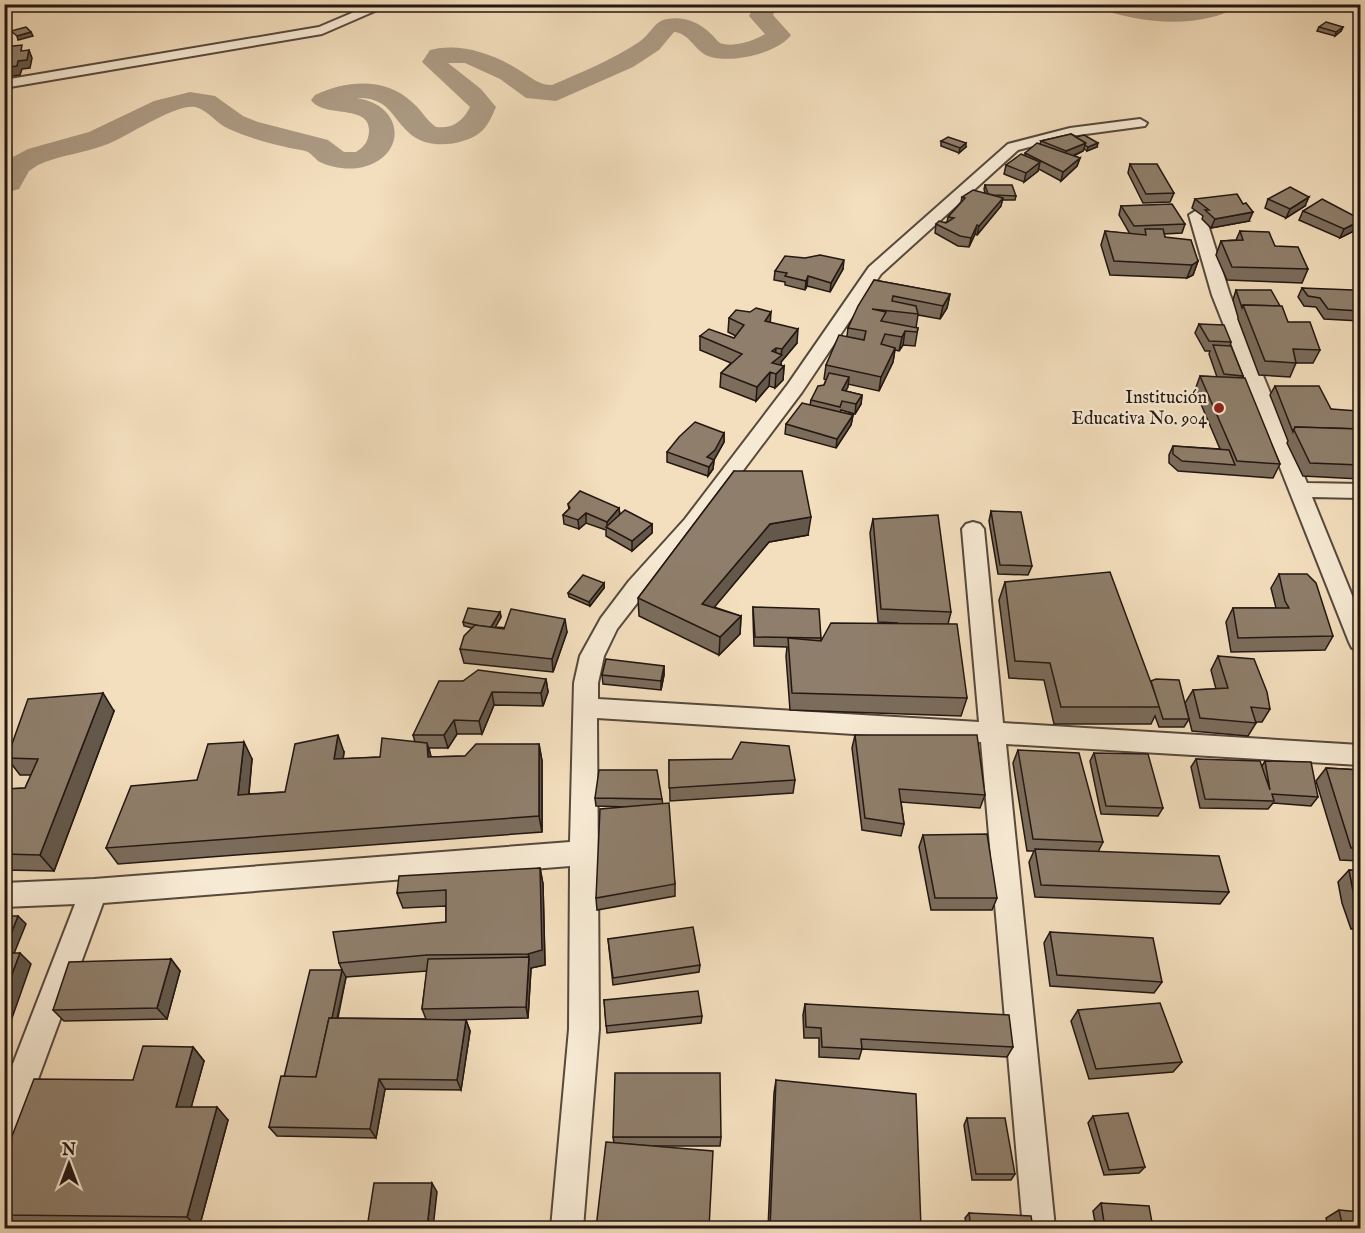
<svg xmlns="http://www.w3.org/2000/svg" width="1365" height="1233" font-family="'IM FELL English',serif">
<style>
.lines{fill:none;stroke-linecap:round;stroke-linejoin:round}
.river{fill:#ac9a83;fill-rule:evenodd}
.minor-casing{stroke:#57493d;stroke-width:4}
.minor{fill:#f7ead4;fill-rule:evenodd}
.wall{fill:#7b6c5c;stroke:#231712;stroke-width:1.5;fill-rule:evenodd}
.shaded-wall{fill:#64584b;stroke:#231712;stroke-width:1.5}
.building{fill:#8f7e6b;stroke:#231712;stroke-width:1.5}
.poi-dot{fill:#8f2418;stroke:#f7ead4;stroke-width:2}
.labels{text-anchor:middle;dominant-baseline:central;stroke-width:4.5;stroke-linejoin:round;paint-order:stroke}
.poi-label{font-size:18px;fill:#231712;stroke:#f7ead4;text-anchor:end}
</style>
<rect width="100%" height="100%" fill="#f3debd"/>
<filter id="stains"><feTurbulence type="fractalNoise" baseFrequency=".00333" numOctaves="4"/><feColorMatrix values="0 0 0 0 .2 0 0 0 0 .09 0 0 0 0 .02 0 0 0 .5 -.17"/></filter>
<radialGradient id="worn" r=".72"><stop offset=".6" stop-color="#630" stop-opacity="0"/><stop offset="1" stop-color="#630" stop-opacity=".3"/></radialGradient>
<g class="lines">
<!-- river -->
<g class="river">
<path d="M755,4H778L773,15L791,35C778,54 724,66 704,54C693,47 688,33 674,32L659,50L633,67L556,101L526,98L500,79L465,63H448L481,89L496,107C492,116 489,124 482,131C466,145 434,149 416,138C392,123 393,97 357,98C407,106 407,160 358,168C346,170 329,167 318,161C315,158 311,154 308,152C301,149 292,149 286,147C267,143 247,137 229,129C217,124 208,110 195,107C175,104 128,136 108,144C85,153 60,155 38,165L29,171L19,189L4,193V167L11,158L28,149L89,132L154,101L190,92L215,96L243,116L258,122L328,140L344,152H356C364,147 368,142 369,132C371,103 324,119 311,100L315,95C347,80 386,77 413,103C422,111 427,121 436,127C453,129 463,121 470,107L422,62L430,50C460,42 494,54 519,70C531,77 538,85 552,85C582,72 612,60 639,42C650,35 654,21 667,19C683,16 699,22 710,33C713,35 717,41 720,43C733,48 754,41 765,34L749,16Z"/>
<path d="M1095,4H1134L1182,9L1206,4H1236C1231,12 1221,15 1212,17C1173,27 1136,20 1098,9Z"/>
</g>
<defs>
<g id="minor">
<polygon points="373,4 391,4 322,34 4,88 4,80 319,27"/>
<polygon points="1140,119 1147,123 1145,126 1071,136 1018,150 881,274 802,392 699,529 645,593 617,629 604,656 598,683 598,699 979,722 962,529 966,524 973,522 980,524 984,529 1003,723 1360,745 1360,765 1006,744 1055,1228 1023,1228 981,742 597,718 599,1029 583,1228 551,1228 569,1029 570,866 103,903 20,1128 15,1139 4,1143 4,1087 75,904 4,907 4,883 94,879 570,842 574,683 580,656 601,618 629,581 685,519 788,384 869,267 1008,144 1070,128"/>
<polygon points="1197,210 1205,215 1230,295 1307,483 1360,484 1360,498 1312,497 1360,615 1360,651 1352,648 1349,642 1212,295 1189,215"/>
</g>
</defs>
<!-- minor casing -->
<use href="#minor" class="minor-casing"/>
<!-- minor -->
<use href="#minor" class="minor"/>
</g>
<!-- wall -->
<g class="wall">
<polygon points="1319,27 1343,27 1341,31 1335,36 1317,31"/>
<polygon points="1071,134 1097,147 1087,151 1084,149 1083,151 1074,156 1080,158 1077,166 1061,181 1039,169 1038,171 1024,182 1004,174 1006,165 1025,156 1025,153 1040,144 1041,141"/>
<polygon points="941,141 966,147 959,153 941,146"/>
<polygon points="1130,164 1174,193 1170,202 1143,203 1128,173"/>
<polygon points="985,185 1016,196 1015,200 1002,200 1001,206 977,235 975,234 969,247 958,246 935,233 936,224 947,222 948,217 961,202 962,197 985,193 984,189"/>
<polygon points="1195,199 1249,221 1211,228 1202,219 1203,216 1192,208"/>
<polygon points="1268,199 1305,206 1286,218 1265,208"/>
<polygon points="1121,206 1185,224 1182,233 1164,234 1165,237 1198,261 1193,275 1187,278 1110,275 1101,245 1105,231 1130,234 1119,215"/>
<polygon points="1303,211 1358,229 1340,238 1299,220"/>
<polygon points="1240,231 1275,246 1308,269 1302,283 1227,280 1216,255 1221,241 1236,240"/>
<polygon points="843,269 830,292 807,286 805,290 785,285 785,282 774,280 775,271"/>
<polygon points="874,280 950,294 947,308 940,319 918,315 916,328 918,328 915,346 903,345 899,351 895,350 893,362 879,391 848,384 845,391 862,395 861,404 855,414 841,410 840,412 853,415 851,425 836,448 785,434 786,424 810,405 811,400 824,385 826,380 824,379 826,365 847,336 848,328"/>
<polygon points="1302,288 1360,299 1360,321 1324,319 1316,307 1304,306 1298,297"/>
<polygon points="1236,290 1288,322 1320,350 1313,363 1296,363 1290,377 1259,375 1238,319 1238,317 1233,300"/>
<polygon points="729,318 770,322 797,343 781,362 781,366 784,366 783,380 775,388 769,386 756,401 720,387 721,373 731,363 700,350 700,336 734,338 736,336 728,332"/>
<polygon points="1199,324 1231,342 1230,346 1243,376 1242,378 1280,464 1273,478 1178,471 1169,463 1169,455 1173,446 1220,449 1195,390 1200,376 1217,377 1209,354 1210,351 1205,351 1195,333"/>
<polygon points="1275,386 1331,409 1360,415 1360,479 1303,476 1287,443 1288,441 1270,395"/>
<polygon points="724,433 724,442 714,460 713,469 708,476 667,462 667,452"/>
<polygon points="734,471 808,535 769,542 714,607 741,616 740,634 719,655 639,616 638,598"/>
<polygon points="568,504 619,508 620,515 652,524 652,533 632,551 606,536 606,530 586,523 579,529 564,524 563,515 569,509"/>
<polygon points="991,511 1032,566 1028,575 998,574 989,521"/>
<polygon points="873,519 951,612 948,624 967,698 961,716 790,710 786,656 787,647 754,646 753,616 753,607 821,638 821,641 898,623 878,622 870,533"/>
<polygon points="1279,574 1333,636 1325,650 1231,652 1226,622 1233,608 1276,608 1271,588"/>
<polygon points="1005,582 1151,683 1189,719 1184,727 1159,727 1155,716 1151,724 1054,724 1044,680 1009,678 999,600"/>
<polygon points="604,583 604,588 590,606 569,597 568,593"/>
<polygon points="500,612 501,617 495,627 567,632 553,672 464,663 460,649 472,628 464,626 463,622"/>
<polygon points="1218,656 1270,709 1262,722 1255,722 1256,723 1248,736 1192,731 1185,703 1193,690 1216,689 1211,670"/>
<polygon points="664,666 664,675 661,690 603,684 602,675"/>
<polygon points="546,679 548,692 543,706 494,705 482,734 457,734 448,748 429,748 431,757 465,756 539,744 542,761 542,832 118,864 106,848 197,780 252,759 249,794 285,792 344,752 343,759 380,757 415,742 413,735 463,681"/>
<polygon points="114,711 54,871 4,870 4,782 10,789 25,788 31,775 20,775 7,758"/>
<polygon points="855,735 985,795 980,808 901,802 904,824 901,836 862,830 852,748"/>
<polygon points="1018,750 1103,842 1098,852 1229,892 1220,904 1035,897 1029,862 1034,851 1027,851 1013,763"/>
<polygon points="1094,753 1163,808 1158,816 1101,814 1090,761"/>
<polygon points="1196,759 1262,766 1265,761 1318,797 1311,806 1273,803 1268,809 1200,808 1191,767"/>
<polygon points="669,760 795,780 793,793 670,801"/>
<polygon points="1326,768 1360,770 1360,861 1340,860 1316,781"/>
<polygon points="595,798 662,799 675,884 675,896 597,910 596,898 626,807 596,806"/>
<polygon points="923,835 997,898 992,910 931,910 919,847"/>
<path d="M540,868L543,884L545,965L531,968L528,1018L448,1020H466L470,1031L461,1090L385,1089L376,1138L277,1136L269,1127L342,970L339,963L446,922V906L403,908L397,893ZM427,971L422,1009L426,1019L338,1018L346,977Z"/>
<polygon points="1349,870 1360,871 1360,929 1351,929 1342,903 1338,882"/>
<polygon points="1050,932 1162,982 1154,993 1050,986 1044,943"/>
<polygon points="608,939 700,965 699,972 613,985"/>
<polygon points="171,959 180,971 167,1019 64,1021 53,1010"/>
<polygon points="604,1000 702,1016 701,1023 607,1033"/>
<polygon points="805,1004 1013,1047 1007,1057 862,1049 859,1059 819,1057 819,1038 804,1038 803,1015"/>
<polygon points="1078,1010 1182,1062 1173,1072 1089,1079 1071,1021"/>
<polygon points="193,1047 204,1061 191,1107 228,1120 199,1228 4,1225 4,1157 133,1080"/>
<polygon points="776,1080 921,1228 768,1228 774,1093"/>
<polygon points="1093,1116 1145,1167 1139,1173 1104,1175 1088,1123"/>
<polygon points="967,1118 1015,1174 1011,1180 972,1180 964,1125"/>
<polygon points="613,1137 721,1137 720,1146 649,1146 614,1143"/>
<polygon points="1101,1203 1153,1228 1096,1228 1093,1211"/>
<polygon points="1339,1210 1360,1228 1329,1228 1326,1218"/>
<polygon points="969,1213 1033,1228 967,1228 965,1218"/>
</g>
<!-- shaded-wall -->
<g class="shaded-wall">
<polygon points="1343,27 1341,31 1335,36 1336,32"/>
<polygon points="31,32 33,36 18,40 17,36"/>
<polygon points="29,50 32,58 30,68 22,69 20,75 4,77 4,68 18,61"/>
<polygon points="5,92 7,97 8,107 4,108"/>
<polygon points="966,143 966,147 959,153 960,148"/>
<polygon points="1086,143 1083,151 1063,160 1066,151"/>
<polygon points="1098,143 1097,147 1087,151 1088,147"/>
<polygon points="1080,158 1077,166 1061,181 1063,172"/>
<polygon points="1040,162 1038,171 1024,182 1026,173"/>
<polygon points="1309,197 1305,206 1286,218 1290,209"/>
<polygon points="1003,198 1001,206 977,235 979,226"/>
<polygon points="1253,212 1249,221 1211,228 1215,219"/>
<polygon points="1360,221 1360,224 1358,229 1340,238 1344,229"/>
<polygon points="977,225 975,234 969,247 971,238"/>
<polygon points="844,260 843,269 830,292 831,283"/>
<polygon points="1198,261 1193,275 1187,278 1192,265"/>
<polygon points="808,276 807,286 805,290 806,281"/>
<polygon points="950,294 947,308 940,319 943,306"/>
<polygon points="771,312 770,326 765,321"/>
<polygon points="798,329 797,343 781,362 781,369 771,373 772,351 776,348 775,360 781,355 782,349"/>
<polygon points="905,331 903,345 899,351 902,337"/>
<polygon points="895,348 893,362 879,391 881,377"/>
<polygon points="784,366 783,380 775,388 776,374"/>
<polygon points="770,372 769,386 756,401 757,387"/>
<polygon points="849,377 848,387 841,399 842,390"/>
<polygon points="862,395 861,404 855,414 856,404"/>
<polygon points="853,415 851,425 836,448 837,439"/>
<polygon points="724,433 724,442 714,460 713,469 708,476 709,467 707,457"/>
<polygon points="619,508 620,517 607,528 607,522"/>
<polygon points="586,513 586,523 579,529 578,520"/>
<polygon points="811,517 808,535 769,542 702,622 702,604 770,524"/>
<polygon points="652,524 652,533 632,551 632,541"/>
<polygon points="604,583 604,588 590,606 589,602"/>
<polygon points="500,612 501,617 492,633 491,628"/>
<polygon points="741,616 740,634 719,655 720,637"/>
<polygon points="565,619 567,632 553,672 552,659"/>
<polygon points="664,666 664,675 661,690 661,681"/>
<polygon points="546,679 548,692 543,706 541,693"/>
<polygon points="492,692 494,705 482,734 479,721"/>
<polygon points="103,693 114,711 54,871 40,855"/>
<polygon points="454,720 457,734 448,748 444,735"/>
<polygon points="338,735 344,752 341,776 334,759"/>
<polygon points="244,742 252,759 247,812 238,795"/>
<polygon points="427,743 432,760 428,757"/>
<polygon points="539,744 542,761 542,832 539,816"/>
<polygon points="4,782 17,798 4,795"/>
<polygon points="540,868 543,884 545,965 531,968 528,1018 526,1007 529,957 528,954"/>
<polygon points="18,916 26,924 13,956 5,949"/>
<polygon points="20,953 31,964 5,1038 4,995"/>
<polygon points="171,959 180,971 167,1019 157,1008"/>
<polygon points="342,970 346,977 322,1087 318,1080"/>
<polygon points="466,1020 470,1031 461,1090 457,1080"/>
<polygon points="193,1047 204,1061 188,1119 176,1107"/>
<polygon points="379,1079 385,1089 376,1138 370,1129"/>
<polygon points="217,1107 228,1120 199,1228 187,1217"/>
<polygon points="432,1183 437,1192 433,1228 427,1228"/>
</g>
<!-- building -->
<g class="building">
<polygon points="1326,22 1343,27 1336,32 1319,27"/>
<polygon points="26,27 31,32 17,36 11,31"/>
<polygon points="22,45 21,51 29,50 27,60 18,61 17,66 4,68 4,47"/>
<polygon points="4,92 6,103 4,103"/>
<polygon points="1071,134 1086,143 1066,151 1041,141"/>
<polygon points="1084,135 1098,143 1088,147 1085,145 1086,143 1076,137"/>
<polygon points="948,137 966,143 960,148 941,141"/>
<polygon points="1037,143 1080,158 1063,172 1025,153"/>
<polygon points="1021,154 1040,162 1026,173 1006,165"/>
<polygon points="1130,164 1157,164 1174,193 1146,194"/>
<polygon points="985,185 1012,185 1016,196 994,195 988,194"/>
<polygon points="1290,187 1309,197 1290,209 1268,199"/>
<polygon points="973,190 1003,198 979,226 977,225 971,238 960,236 936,224 939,221 946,223 954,218 948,217 965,198 962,197"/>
<polygon points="1237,194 1243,204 1246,203 1253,212 1215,219 1205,210 1209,210 1195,199"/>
<polygon points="1322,199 1360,219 1360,221 1344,229 1303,211"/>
<polygon points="1172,204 1185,224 1134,226 1121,206"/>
<polygon points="1145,229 1163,229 1165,237 1191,240 1198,261 1192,265 1114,261 1105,231 1146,235"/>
<polygon points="1240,231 1269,232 1275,246 1298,247 1308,269 1232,267 1221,241 1243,240"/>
<polygon points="820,255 844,260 831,283 808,276 806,281 785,276 787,273 775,271 785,256 805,258"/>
<polygon points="874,280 950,294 943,306 893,296 892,301 916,306 918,314 872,309 886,312 881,321 918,328 917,332 905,331 902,337 885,334 881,344 895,348 881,377 826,365 839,335 864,340 866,331 848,328 858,306"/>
<polygon points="1302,288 1353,290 1360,299 1360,311 1328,309 1320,298 1308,296"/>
<polygon points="1236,290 1271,290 1280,306 1243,305 1242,308"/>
<polygon points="1243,305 1282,306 1288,322 1310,322 1320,350 1293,349 1296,363 1265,361"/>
<polygon points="756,308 771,312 765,321 798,329 782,349 776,348 772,351 782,355 772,363 784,366 776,374 770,372 757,387 721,373 742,354 700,336 709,329 734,338 744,325 729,318 736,310 750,312"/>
<polygon points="1199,324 1224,325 1231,342 1209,341"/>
<polygon points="1213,345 1231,346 1243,376 1224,374"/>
<polygon points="829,373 849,377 842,390 862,395 856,404 842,401 840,407 811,400 818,386 824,385"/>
<polygon points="1200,376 1245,378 1280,464 1237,461"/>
<polygon points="1275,386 1319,386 1331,409 1358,411 1360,415 1360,429 1295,427 1293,432"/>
<polygon points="802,403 853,415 837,439 786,424"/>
<polygon points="695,422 724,433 715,450 707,457 714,460 709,467 667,452 679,437"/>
<polygon points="1295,427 1360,429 1360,465 1310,463 1294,430"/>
<polygon points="1173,446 1229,450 1235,465 1182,461 1173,454"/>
<polygon points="734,471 802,471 811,517 770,524 702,604 741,616 720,637 638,598"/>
<polygon points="580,491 619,508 607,522 586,513 578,520 563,515 570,508 568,504"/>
<polygon points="625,510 652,524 632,541 606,527"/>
<polygon points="991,511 1021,512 1032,566 1000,565"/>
<polygon points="938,515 951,612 881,609 873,519"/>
<polygon points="1110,572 1160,707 1061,707 1050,663 1015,661 1005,582"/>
<polygon points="1279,574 1307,574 1316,583 1333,636 1238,638 1233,608 1289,608 1285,601"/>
<polygon points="583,575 604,583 589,602 568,593"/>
<polygon points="753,607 819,609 821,638 755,637"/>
<polygon points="468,608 500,612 491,627 480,626 463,622"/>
<polygon points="511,609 565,619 552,659 460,649 464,636 475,625 504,629"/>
<polygon points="831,623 957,624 967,698 792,693 788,638 821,641"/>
<polygon points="1218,656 1254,659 1267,692 1270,709 1251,707 1256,723 1200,718 1193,690 1228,688"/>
<polygon points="606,659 664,666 661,681 602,675"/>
<polygon points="478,670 546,679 541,693 492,692 479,721 454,720 444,735 413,735 439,681 463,681"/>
<polygon points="1156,679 1179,680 1189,719 1163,719 1151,681"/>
<polygon points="103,693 40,855 4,854 4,789 25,788 38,759 7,758 28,699"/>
<polygon points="338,735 334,759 380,757 382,738 427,743 428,757 465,756 476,744 539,744 539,816 106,848 131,786 197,780 208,744 244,742 238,795 285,792 295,744"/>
<polygon points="855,735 977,735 985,795 899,789 904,824 865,818"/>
<polygon points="741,742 789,746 795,780 669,788 669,760 732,759"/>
<polygon points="1018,750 1079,753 1103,842 1033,839"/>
<polygon points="1094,753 1148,754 1163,808 1106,806"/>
<polygon points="1196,759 1260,761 1270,790 1265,761 1311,762 1318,797 1272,794 1274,801 1205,799"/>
<polygon points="1326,768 1360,770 1360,848 1351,848"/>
<polygon points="599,770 657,770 662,799 595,798"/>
<polygon points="669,803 675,884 596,898 600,809"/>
<polygon points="987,834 997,898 935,898 923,835"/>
<polygon points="1035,849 1219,856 1229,892 1041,885"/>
<polygon points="540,868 542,950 528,954 427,955 339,963 333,932 446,922 446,890 397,893 399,876"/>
<polygon points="1349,870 1360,871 1360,912 1353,891"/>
<polygon points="4,916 18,916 5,949 4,949"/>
<polygon points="693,927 700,965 613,978 608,939"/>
<polygon points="1050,932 1153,938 1162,982 1057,975"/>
<polygon points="4,953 20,953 4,995"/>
<polygon points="529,957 526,1007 422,1009 428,959"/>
<polygon points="171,959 157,1008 53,1010 69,962"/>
<polygon points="310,970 342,970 332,1018 329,1018 316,1077 284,1077"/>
<polygon points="698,991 702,1016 606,1026 604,1000"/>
<polygon points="1160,1003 1182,1062 1096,1069 1078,1010"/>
<polygon points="805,1004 1009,1015 1013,1047 861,1039 862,1049 822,1047 821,1028 806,1027"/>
<polygon points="329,1018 466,1020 457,1080 379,1079 370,1129 269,1127 281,1076 316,1077"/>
<polygon points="143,1046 193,1047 176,1107 217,1107 187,1217 4,1215 4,1157 34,1079 133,1080"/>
<polygon points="615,1073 720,1073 721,1137 613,1137"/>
<polygon points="776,1080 916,1094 921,1228 770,1228"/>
<polygon points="1128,1113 1145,1167 1109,1170 1093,1116"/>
<polygon points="967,1118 1005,1118 1015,1174 976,1174"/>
<polygon points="606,1142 713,1151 709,1228 596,1228"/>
<polygon points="374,1183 432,1183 427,1228 367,1228"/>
<polygon points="1101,1203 1149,1206 1153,1228 1105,1228"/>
<polygon points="1339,1210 1360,1212 1360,1228 1343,1228"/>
<polygon points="969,1213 1031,1216 1033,1228 971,1228"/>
</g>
<!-- markers -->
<circle class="poi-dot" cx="1219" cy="408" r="6"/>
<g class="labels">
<!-- poi labels -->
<g class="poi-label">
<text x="1207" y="398">Institución<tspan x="1207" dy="21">Educativa No. 904</tspan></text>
</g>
</g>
<!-- margin -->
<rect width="1365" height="1233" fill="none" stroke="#f3debd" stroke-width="24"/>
<rect x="6" y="6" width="1353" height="1221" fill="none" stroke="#231712" stroke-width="3"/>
<rect x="12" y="12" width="1341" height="1209" fill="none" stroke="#231712" stroke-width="1.5"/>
<!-- north arrow -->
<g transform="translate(69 1164)" stroke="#f7ead4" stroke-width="4.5" paint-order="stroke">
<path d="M0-4.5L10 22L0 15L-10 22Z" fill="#231712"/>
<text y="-9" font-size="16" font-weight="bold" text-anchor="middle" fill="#231712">N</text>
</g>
<rect width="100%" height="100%" filter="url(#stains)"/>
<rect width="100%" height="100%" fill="url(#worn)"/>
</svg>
